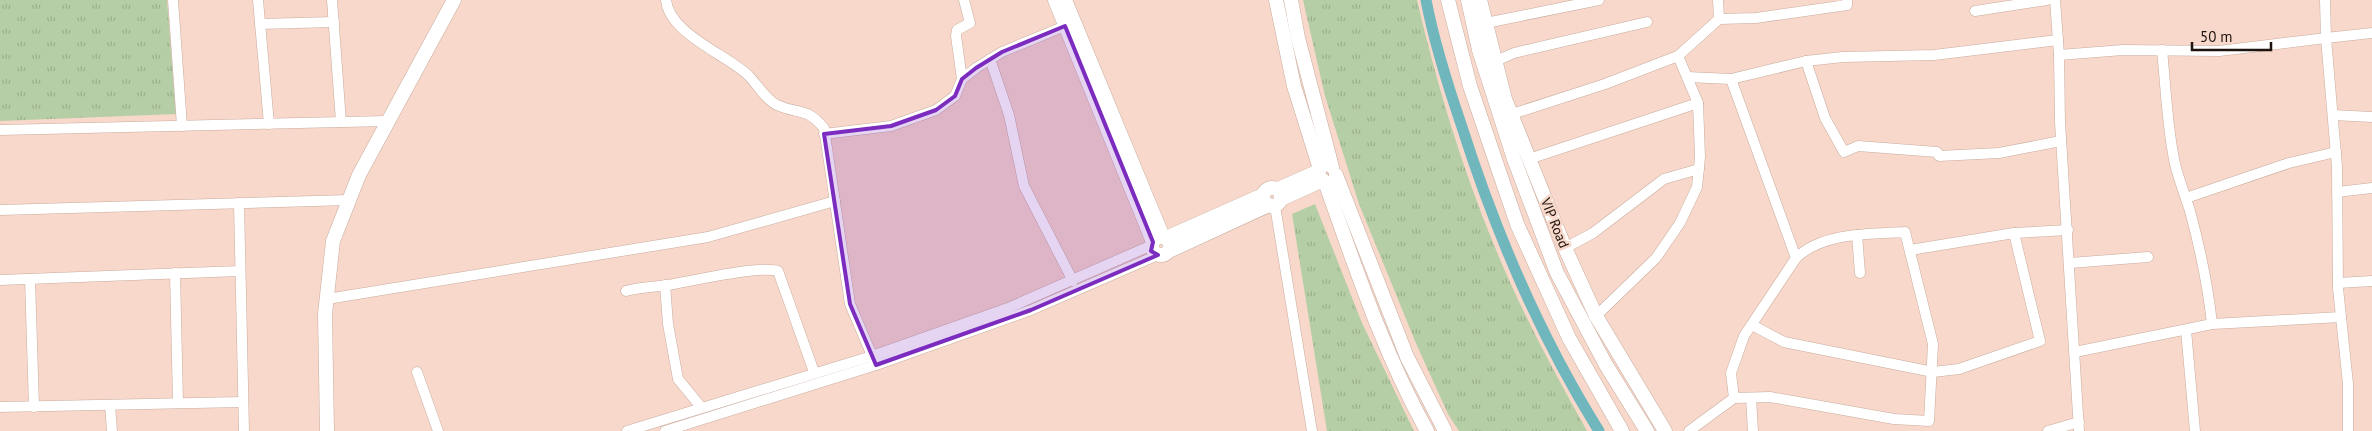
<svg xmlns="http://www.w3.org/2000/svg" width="2372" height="431" font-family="'PT Sans',sans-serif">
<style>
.grass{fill:url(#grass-tufts)}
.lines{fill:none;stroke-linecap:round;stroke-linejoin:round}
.canal{stroke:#70b6bd;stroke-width:11}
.street-casing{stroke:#c9ac9e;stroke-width:11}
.secondary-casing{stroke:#c9ac9e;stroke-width:15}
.street{stroke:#fff;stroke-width:10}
.secondary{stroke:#fff;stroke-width:14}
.marked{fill:#7b2cbf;fill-opacity:0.2;stroke:#7b2cbf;stroke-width:4;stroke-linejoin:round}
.labels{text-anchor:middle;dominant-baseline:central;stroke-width:5;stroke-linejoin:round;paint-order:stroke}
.street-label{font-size:14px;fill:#1e130e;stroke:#f7d8ca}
</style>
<defs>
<pattern id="grass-tufts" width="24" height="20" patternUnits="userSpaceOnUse" patternTransform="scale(1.25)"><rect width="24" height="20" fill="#b6cea5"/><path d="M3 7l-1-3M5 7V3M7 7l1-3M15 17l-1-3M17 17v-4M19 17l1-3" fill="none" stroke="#9cb08d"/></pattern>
</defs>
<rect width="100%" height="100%" fill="#f7d8ca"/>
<!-- grass -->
<g class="grass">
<polygon points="0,0 167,0 176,114 0,121"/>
<path d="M1303,0H1417C1436,82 1462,168 1494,245C1520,309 1553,370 1587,431H1459L1448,414L1415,341L1359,204L1325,96Z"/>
<polygon points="1315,204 1362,323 1414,431 1327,431 1292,214"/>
</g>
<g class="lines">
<!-- canal -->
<path class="canal" d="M1426,0C1434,42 1447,83 1461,124C1495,231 1539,335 1599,431"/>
<defs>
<g id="street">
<polyline points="173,0 182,126"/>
<polyline points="258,0 269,124"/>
<polyline points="332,0 341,122"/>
<polyline points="2055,0 2059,55"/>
<polyline points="1975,11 2047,0"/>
<polyline points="1719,19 1756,18 1847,5 1847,0"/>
<polyline points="1486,23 1599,0"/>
<polyline points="260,24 334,22"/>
<polyline points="990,59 1009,115 1024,186 1073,281"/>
<polyline points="1496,61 1514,53 1647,22"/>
<polyline points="1806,61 1825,118 1844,152 1858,146 1937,152 1939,156 1999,153 2061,141"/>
<polyline points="1687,77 1731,79 1806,61 1843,57 1934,55 2058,40"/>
<polyline points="962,79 956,36 957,30 970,23 964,0"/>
<polyline points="1731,79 1796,258"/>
<polyline points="1512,114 1605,84 1678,56 1719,19 1718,0"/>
<polyline points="2333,115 2372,117"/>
<polyline points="0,130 388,121"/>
<polyline points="824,134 891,126 936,110 955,96 962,79 976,68 1002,52 1065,26"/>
<polyline points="1529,159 1698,103"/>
<polyline points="2337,192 2372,188"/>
<polyline points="2186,198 2289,163 2336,152"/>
<polyline points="239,203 244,431"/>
<polyline points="1275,206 1312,431"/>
<polyline points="0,210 349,200"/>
<polyline points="1857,235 1860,273"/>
<polyline points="1565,248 1593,233 1664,179 1699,169"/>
<polyline points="1910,250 2014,233 2068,230"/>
<polyline points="2070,263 2148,257"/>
<polyline points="175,273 178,403"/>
<polyline points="30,279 34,407"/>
<polyline points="0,280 240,271"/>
<polyline points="2338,283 2372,281"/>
<polyline points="665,285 668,324 678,379 701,407"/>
<path d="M626,291C641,287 655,287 669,285C691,281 760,265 778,271L814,372"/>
<polyline points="327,299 708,237 835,201"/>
<polyline points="1596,316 1656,258 1680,223 1697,187 1700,157 1698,103 1678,56"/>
<polyline points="2212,324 2341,317"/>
<polyline points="1752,325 1784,342 1933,372 1959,369 2040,341 2014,233"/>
<polyline points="2186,330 2195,431"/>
<path d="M2075,352L2212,324C2208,286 2200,248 2190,211C2185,195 2179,180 2175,164C2167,127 2166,89 2162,50"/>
<polyline points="876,365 1031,310 1158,255"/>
<polyline points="417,372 438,431"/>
<polyline points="1751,398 1753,431"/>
<polyline points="110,405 112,431"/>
<polyline points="0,407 243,402"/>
<polyline points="627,431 872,356 1008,308 1152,245"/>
<path d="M665,431L876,365L850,304L824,128C805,106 799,115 777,105C766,100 757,84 748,75C725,54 669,33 666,0"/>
<path d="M1689,431L1734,398L1770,397L1894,419L1929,421L1933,344L1905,232C1870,234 1823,232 1796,258L1744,336L1731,373L1734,398"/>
<polyline points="2048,431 2079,422"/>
<polyline points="2079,431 2060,122 2059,55 2123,50 2219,51 2326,38 2325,0"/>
<polyline points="2348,431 2348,384 2338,288 2337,167 2326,38 2372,33"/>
</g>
<g id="secondary">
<polyline points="1055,0 1153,242"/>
<polyline points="1065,0 1163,237"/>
<polyline points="1276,0 1294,86 1320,169"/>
<polyline points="1291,0 1298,38 1332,167"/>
<polyline points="1448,0 1470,86 1517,224 1569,338 1622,431"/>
<polyline points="1468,0 1479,50 1514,159 1557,273 1606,365 1647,431"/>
<polyline points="1480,0 1505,99 1565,248 1596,316 1665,431"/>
<polyline points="1336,175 1407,357 1445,431"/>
<path d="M1325,182C1355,266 1383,352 1427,431"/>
<circle cx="1272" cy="197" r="9"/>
<polyline points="1278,189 1319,171"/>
<polyline points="1281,199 1323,180"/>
<circle cx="1161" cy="246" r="9"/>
<polyline points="1166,238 1263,195"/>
<polyline points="1169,251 1269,205"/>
<polyline points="327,431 325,314 333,241 359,175 454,0"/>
</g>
</defs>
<!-- street casing -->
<use href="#street" class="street-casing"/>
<!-- secondary casing -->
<use href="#secondary" class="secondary-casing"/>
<!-- street -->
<use href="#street" class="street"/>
<!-- secondary -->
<use href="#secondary" class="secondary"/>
</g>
<!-- marked area -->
<path class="marked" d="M1065,26L1153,242L1151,251L1158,255L1031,310L876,365L850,304L824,134L891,126L936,110L955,96L962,79L976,68L1002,52Z"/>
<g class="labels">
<!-- street labels -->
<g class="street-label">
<text transform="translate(1555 223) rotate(68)">VIP Road</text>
</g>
</g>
<!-- scale -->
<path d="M2192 42v8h79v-8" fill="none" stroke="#1e130e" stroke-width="2.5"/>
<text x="2200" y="42" font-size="15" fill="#1e130e" stroke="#f7d8ca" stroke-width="4" paint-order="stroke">50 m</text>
</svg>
